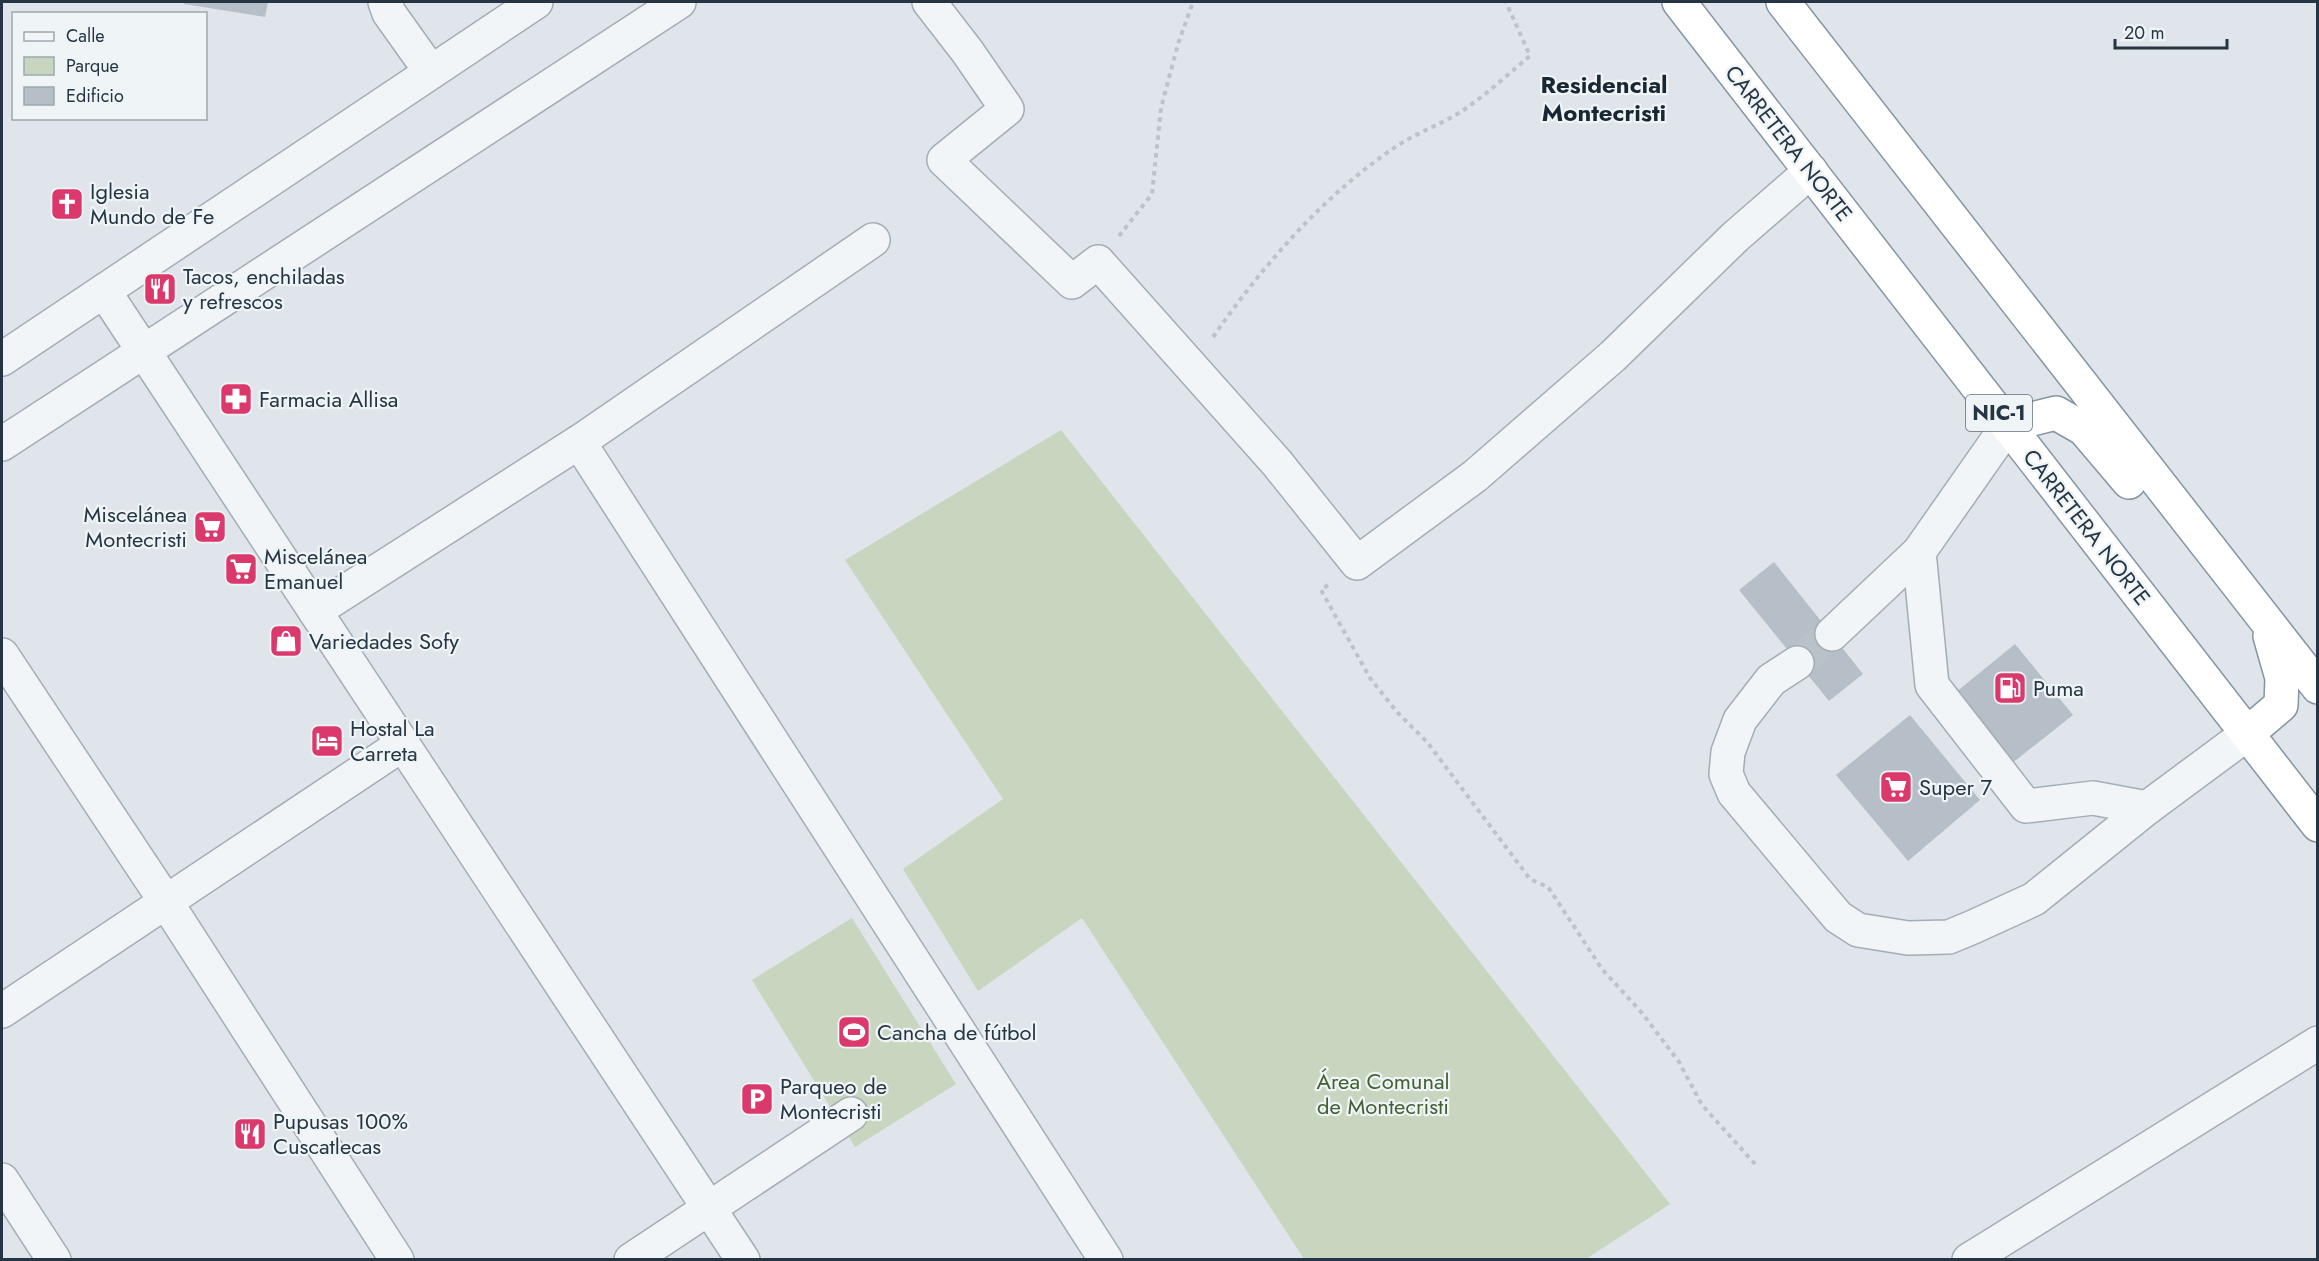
<svg xmlns="http://www.w3.org/2000/svg" width="2319" height="1261" font-family="Jost,sans-serif">
<style>
.green{fill:#c8d5bf}
.building{fill:#b6bfc8}
.lines{fill:none;stroke-linecap:round;stroke-linejoin:round}
.minor-tunnel{stroke:#bac2c9;stroke-width:33;stroke-dasharray:33 16;stroke-linecap:butt}
.minor-casing{stroke:#a4adb5;stroke-width:36}
.highway-casing{stroke:#8595a2;stroke-width:36}
.path{stroke:#bdc3c9;stroke-width:4;stroke-dasharray:4.5 4.5;stroke-linecap:butt}
.minor{stroke:#f2f5f8;stroke-width:33}
.highway{stroke:#fff;stroke-width:33}
.labels{text-anchor:middle;dominant-baseline:central;stroke-width:4.5;stroke-linejoin:round;paint-order:stroke}
.shield{fill:#eff4f7;stroke:#626e79;stroke-width:1.5}
.shield-label{font-size:21px;font-weight:bold;fill:#263543}
.street-label{font-size:22px;fill:#263543;stroke:#eff4f7}
.poi-label{font-size:22px;fill:#263543;stroke:#eff4f7;text-anchor:start}
.park-label{font-size:22px;fill:#436032;stroke:#eff4f7}
.neighbourhood-label{font-size:24px;font-weight:bold;fill:#192633;stroke:#eff4f7}
</style>
<rect width="100%" height="100%" fill="#dfe5ea"/>
<!-- green -->
<g class="green">
<polygon points="1061,430 1670,1204 1586,1259 1304,1259 1082,918 978,991 903,869 1003,799 845,560"/>
<polygon points="852,918 956,1084 855,1147 752,980"/>
</g>
<!-- building -->
<g class="building">
<polygon points="184,2 268,2 265,17 184,4"/>
<polygon points="1774,562 1863,674 1829,701 1739,590"/>
<polygon points="2015,644 2073,715 2006,768 1950,697"/>
<polygon points="1910,715 1980,800 1908,861 1836,775"/>
</g>
<g class="lines">
<!-- minor-tunnel -->
<polyline class="minor-tunnel" points="1797,663 1832,634"/>
<defs>
<g id="minor">
<polyline points="385,2 389,13 431,72"/>
<polyline points="929,2 967,51 1007,109 944,160 1072,282 1098,262 1277,463 1357,563 1475,476 1613,356 1735,237 1811,171"/>
<polyline points="104,291 743,1260"/>
<polyline points="2,359 536,2"/>
<polyline points="2008,425 1919,552 1932,685 2026,806 2093,798 2147,808"/>
<polyline points="579,442 1106,1260"/>
<polyline points="2,444 679,2"/>
<polyline points="315,611 579,442 873,240"/>
<polyline points="1832,634 1919,552"/>
<polyline points="2,655 166,902 397,1260"/>
<polyline points="1797,663 1771,680 1740,720 1728,752 1726,774 1734,793 1838,917 1858,930 1908,938 1949,937 1973,927 2034,899 2147,808 2247,734"/>
<polyline points="2,1011 403,744"/>
<polyline points="2,1180 54,1260"/>
<polyline points="631,1260 851,1114"/>
<polyline points="1969,1260 2318,1043"/>
</g>
<g id="highway">
<polyline points="1679,2 2318,825"/>
<polyline points="1783,2 2318,687"/>
<polyline points="2008,425 2056,413 2084,429 2129,482"/>
<polyline points="2247,734 2281,705 2282,678 2270,636"/>
</g>
</defs>
<!-- minor casing -->
<use href="#minor" class="minor-casing"/>
<!-- highway casing -->
<use href="#highway" class="highway-casing"/>
<!-- path -->
<g class="path">
<polyline points="1119,236 1152,194 1161,108 1178,44 1193,2"/>
<path d="M1213,337C1261,268 1321,198 1391,150C1412,135 1437,126 1459,113C1484,97 1507,75 1530,56L1506,2"/>
<polyline points="1328,585 1321,590 1370,678 1397,712 1427,742 1530,879 1548,887 1602,969 1642,1013 1679,1062 1702,1105 1755,1164"/>
</g>
<!-- minor -->
<use href="#minor" class="minor"/>
<!-- highway -->
<use href="#highway" class="highway"/>
</g>
<!-- icons -->
<defs>
<symbol id="church-square" viewBox="-11 -11 22 22"><rect x="-9" y="-9" width="18" height="18" rx="4" fill="#db386c" stroke="#eff4f7"/><path d="M-1.2-6h2.4v3.5h3.3v2.4h-3.3V6h-2.4V-.1h-3.3v-2.4h3.3Z" fill="#fff"/></symbol>
<symbol id="restaurant-square" viewBox="-11 -11 22 22"><rect x="-9" y="-9" width="18" height="18" rx="4" fill="#db386c" stroke="#eff4f7"/><path d="M-5-6h1v4h1v-4h1v4h1v-4h1v5L-1.5 .5V6h-2V.5L-5-1ZM5-6V6H3V1.5H1.5Q1.5-4 5-6Z" fill="#fff"/></symbol>
<symbol id="pharmacy-square" viewBox="-11 -11 22 22"><rect x="-9" y="-9" width="18" height="18" rx="4" fill="#db386c" stroke="#eff4f7"/><path d="M-2-6h4v4h4v4h-4v4h-4v-4h-4v-4h4Z" fill="#fff"/></symbol>
<symbol id="supermarket-square" viewBox="-11 -11 22 22"><rect x="-9" y="-9" width="18" height="18" rx="4" fill="#db386c" stroke="#eff4f7"/><path d="M-6-5.5h2.5l.6 2H6L4.5 2H-2.5L-4.4-4H-6ZM-1.5 3.2a1.3 1.3 0 1 0 .1 0ZM3 3.2a1.3 1.3 0 1 0 .1 0Z" fill="#fff"/></symbol>
<symbol id="shop-square" viewBox="-11 -11 22 22"><rect x="-9" y="-9" width="18" height="18" rx="4" fill="#db386c" stroke="#eff4f7"/><path d="M-5-2.5h2.3a2.7 3.5 0 0 1 5.4 0H5L5.5 6h-11ZM-1.5-2.5h3a1.5 2.3 0 0 0-3 0Z" fill="#fff"/></symbol>
<symbol id="fuel-square" viewBox="-11 -11 22 22"><rect x="-9" y="-9" width="18" height="18" rx="4" fill="#db386c" stroke="#eff4f7"/><path d="M-5.5-6h7V0h2V4h1.3V-2.5L3-4.5l.8-.8L6-3V5H2.5V1h-1V6h-7ZM-4.2-4.7v3.2H.2V-4.7Z" fill="#fff"/></symbol>
<symbol id="hotel-square" viewBox="-11 -11 22 22"><rect x="-9" y="-9" width="18" height="18" rx="4" fill="#db386c" stroke="#eff4f7"/><path d="M-6-4.5h1.5V1H6V5H4.5V3h-9V5H-6ZM-4 0a1.8 1.8 0 1 1 3.6 0ZM.5 0V-2.5h3Q6-2.5 6 0Z" fill="#fff"/></symbol>
<symbol id="stadium-square" viewBox="-11 -11 22 22"><rect x="-9" y="-9" width="18" height="18" rx="4" fill="#db386c" stroke="#eff4f7"/><path d="M0-5a6.5 5 0 1 0 0 10a6.5 5 0 1 0 0-10ZM-3.5-1.8h7v3.6h-7Z" fill="#fff"/></symbol>
<symbol id="parking-square" viewBox="-11 -11 22 22"><rect x="-9" y="-9" width="18" height="18" rx="4" fill="#db386c" stroke="#eff4f7"/><path d="M-3.5-5.5H1a3.5 3.5 0 0 1 0 7H-1V5.5H-3.5ZM-1-3.4V-.6H.8a1.4 1.4 0 0 0 0-2.8Z" fill="#fff"/></symbol>
</defs>
<g fill-rule="evenodd">
<use href="#church-square" x="48" y="185" width="38" height="38"/>
<use href="#restaurant-square" x="141" y="270" width="38" height="38"/>
<use href="#pharmacy-square" x="217" y="380" width="38" height="38"/>
<use href="#supermarket-square" x="191" y="508" width="38" height="38"/>
<use href="#supermarket-square" x="222" y="550" width="38" height="38"/>
<use href="#shop-square" x="267" y="622" width="38" height="38"/>
<use href="#fuel-square" x="1991" y="669" width="38" height="38"/>
<use href="#hotel-square" x="308" y="722" width="38" height="38"/>
<use href="#supermarket-square" x="1877" y="768" width="38" height="38"/>
<use href="#stadium-square" x="835" y="1013" width="38" height="38"/>
<use href="#parking-square" x="738" y="1080" width="38" height="38"/>
<use href="#restaurant-square" x="231" y="1115" width="38" height="38"/>
</g>
<g class="labels">
<!-- shield labels -->
<rect class="shield" x="1966" y="395" width="66" height="36" rx="4.5"/>
<g class="shield-label">
<text x="1999" y="413">NIC-1</text>
</g>
<!-- street labels -->
<g class="street-label">
<text transform="translate(1789 143) rotate(52)">CARRETERA NORTE</text>
<text transform="translate(2087 527) rotate(52)">CARRETERA NORTE</text>
</g>
<!-- poi labels -->
<g class="poi-label">
<text x="90" y="191">Iglesia<tspan x="90" dy="25">Mundo de Fe</tspan></text>
<text x="183" y="276">Tacos, enchiladas<tspan x="183" dy="25">y refrescos</tspan></text>
<text x="259" y="399">Farmacia Allisa</text>
<text x="187" y="514" text-anchor="end">Miscelánea<tspan x="187" dy="25">Montecristi</tspan></text>
<text x="264" y="556">Miscelánea<tspan x="264" dy="25">Emanuel</tspan></text>
<text x="309" y="641">Variedades Sofy</text>
<text x="2033" y="688">Puma</text>
<text x="350" y="728">Hostal La<tspan x="350" dy="25">Carreta</tspan></text>
<text x="1919" y="787">Super 7</text>
<text x="877" y="1032">Cancha de fútbol</text>
<text x="780" y="1086">Parqueo de<tspan x="780" dy="25">Montecristi</tspan></text>
<text x="273" y="1121">Pupusas 100%<tspan x="273" dy="25">Cuscatlecas</tspan></text>
</g>
<!-- park labels -->
<g class="park-label">
<text x="1383" y="1081">Área Comunal<tspan x="1383" dy="25">de Montecristi</tspan></text>
</g>
<!-- neighbourhood labels -->
<g class="neighbourhood-label">
<text x="1604" y="84">Residencial<tspan x="1604" dy="28">Montecristi</tspan></text>
</g>
</g>
<!-- border -->
<rect width="2319" height="1261" fill="none" stroke="#263543" stroke-width="6"/>
<!-- legend -->
<rect x="12" y="12" width="195" height="108" fill="#eff4f7" stroke="#9fa8af" stroke-width="1.5"/>
<rect x="24" y="32" width="30" height="9" fill="#f2f5f8" stroke="#9fa8af" stroke-width="1.5"/>
<text x="66" y="42" font-size="18" fill="#263543">Calle</text>
<rect x="24" y="57" width="30" height="18" fill="#c8d5bf" stroke="#9fa8af" stroke-width="1.5"/>
<text x="66" y="72" font-size="18" fill="#263543">Parque</text>
<rect x="24" y="87" width="30" height="18" fill="#b6bfc8" stroke="#9fa8af" stroke-width="1.5"/>
<text x="66" y="102" font-size="18" fill="#263543">Edificio</text>
<!-- scale -->
<path d="M2115 39v9h112v-9" fill="none" stroke="#263543" stroke-width="3"/>
<text x="2124" y="39" font-size="18" fill="#263543" stroke="#eff4f7" stroke-width="4.5" paint-order="stroke">20 m</text>
</svg>
